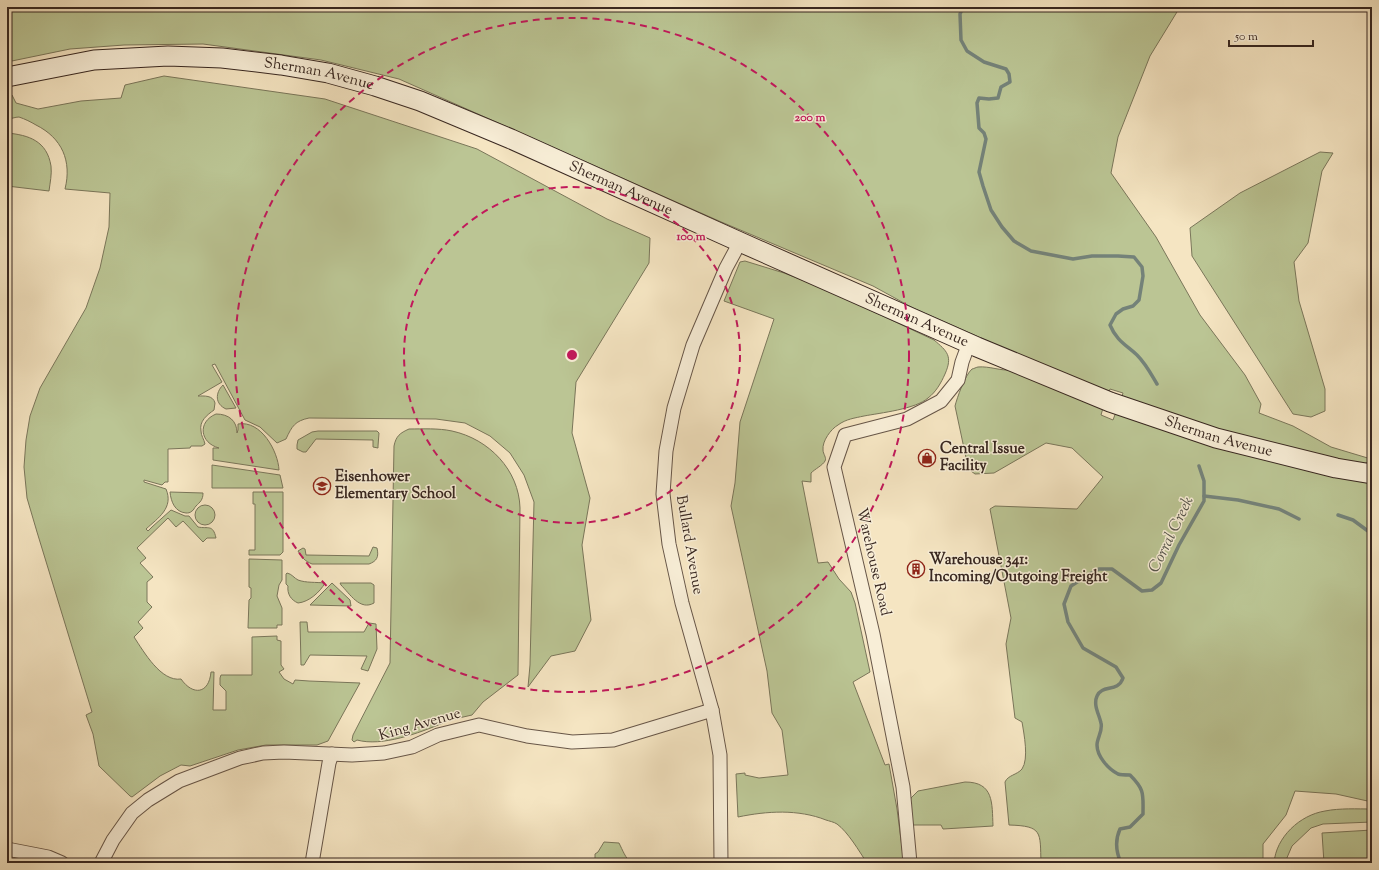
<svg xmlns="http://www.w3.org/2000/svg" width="1379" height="870" font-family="'Sorts Mill Goudy',serif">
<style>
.green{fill:#bbc594;stroke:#7a765a}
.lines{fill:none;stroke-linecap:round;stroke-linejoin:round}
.stream{stroke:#748279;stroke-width:3.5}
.street-casing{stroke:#675648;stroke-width:15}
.secondary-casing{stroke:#382720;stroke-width:21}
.street{stroke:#f8eed7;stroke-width:13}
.secondary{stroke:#f8eed7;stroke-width:19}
.ring{fill:none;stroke:#c2185b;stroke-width:2;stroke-dasharray:7 5}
.labels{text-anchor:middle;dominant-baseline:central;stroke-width:3;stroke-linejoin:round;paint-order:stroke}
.street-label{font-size:15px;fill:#382720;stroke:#f8eed7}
.poi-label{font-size:15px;font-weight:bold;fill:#382720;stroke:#f8eed7;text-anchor:start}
.water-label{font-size:16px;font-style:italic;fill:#56554c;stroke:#f8eed7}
.centre{fill:#c2185b;stroke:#f8eed7;stroke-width:2}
.ring-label{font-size:12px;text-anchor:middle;font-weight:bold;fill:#c2185b;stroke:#f8eed7;stroke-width:3;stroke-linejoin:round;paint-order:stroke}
</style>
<rect width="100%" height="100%" fill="#f5e5c2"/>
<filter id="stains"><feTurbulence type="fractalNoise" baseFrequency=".005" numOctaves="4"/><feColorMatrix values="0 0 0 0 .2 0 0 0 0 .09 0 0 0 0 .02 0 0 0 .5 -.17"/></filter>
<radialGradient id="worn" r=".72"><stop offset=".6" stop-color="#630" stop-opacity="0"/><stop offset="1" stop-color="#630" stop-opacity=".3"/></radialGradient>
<!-- green -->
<g class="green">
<polygon points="7,7 1180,7 1150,56 1118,137 1111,173 1156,237 1200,315 1245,375 1261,404 1259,413 1293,426 1331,447 1371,459 1362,466 1254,441 1121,399 1123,393 1110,389 1108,394 913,308 873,286 719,221 399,79 321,60 203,44 124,45 70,49 7,62"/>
<path d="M164,76L325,99L477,149L607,219L650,238L649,263L576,382L572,433L590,498L582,545L591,620L575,651L551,656L528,687L530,665L534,502L524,475L510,453L490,436L465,423L436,419L309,418C295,421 292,426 286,439L277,443L260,427L245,420L215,364L212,365L222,382L198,396C204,396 213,395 215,403L214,410C207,415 199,421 201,431C201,436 204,439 205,444L202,446H191L190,448L168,449V482H165L162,485L144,480V482L166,489C174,508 158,518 146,529L148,531L152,527L171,510L185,516H189L198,527C208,529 213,524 216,538H207L203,542L183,521L176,527L168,518L137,548L146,558L140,563L153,577L147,582V602L152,607L138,622L143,628L134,637C144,652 161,682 181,679C193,696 209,694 211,672H214L213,710H226V691L220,685V678L221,675H252V637L277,636V640L281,641V665L284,669L279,672L284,679L293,684L295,680L309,681L360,683L328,741L317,745H266L238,750L190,766L181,765L160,776L132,797L130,796L99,766L93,734L86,715L92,712L37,532L27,498L24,467L26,440L30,416L40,388L86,308L100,268L109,227L110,193L65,189C72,161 62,138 36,125C31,122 25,119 19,117C15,117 11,119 7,119V96L12,95L16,103L38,109L81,101L121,98L125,85Z"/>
<path d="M7,133C29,135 47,141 51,166C52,174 50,183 49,191L7,186Z"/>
<polygon points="1320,152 1333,153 1322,171 1308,243 1294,262 1299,301 1325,389 1325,411 1311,417 1293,414 1192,256 1190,228 1240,193"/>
<path d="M745,261L784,273L823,288L934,340C947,351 953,356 945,374C941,383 936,392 928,398C916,409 880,413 864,416C855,418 846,419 838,425C831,429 822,441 823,450C823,454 827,458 825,461C823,465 815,469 811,473V482L802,481L818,563L828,562L839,579L851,592L855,603L870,672L853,682L885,765L889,764L897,809L904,863H867C859,851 848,832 837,824C834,822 829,821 826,820C798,809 767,811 738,817L736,774L745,773V775L759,778L788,775L782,730L772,713L767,671L731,506L735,483L740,422L774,319L724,301L740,262Z"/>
<path d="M978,367C990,366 1000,371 1012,370L1103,408L1101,415L1113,420L1116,412L1372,483V802L1336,794L1295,791L1286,815L1263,844V863H1041C1040,832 1043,826 1009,825L1005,782C1008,775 1017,775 1022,769C1029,759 1024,734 1022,722L1015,718L1006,644L1011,618L990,509L995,506L1077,509L1103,477L1072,448L1046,443L994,473L975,474L971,471L968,467L955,406C957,398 965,375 972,369C973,369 977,367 978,367Z"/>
<path d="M223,385L236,408L226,409C215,404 215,393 223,385Z"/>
<path d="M216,414C229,414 237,421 237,433L238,430V424C261,420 278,451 279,470L213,460V448H219C200,443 197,422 216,414Z"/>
<path d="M409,429C423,429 438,428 452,431C489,439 519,470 520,508L518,675L483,702L472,715L450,720L441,716L440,721L443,723C419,733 382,747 357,740L354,742L352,740L353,735L390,663L394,446C396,436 400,433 409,429Z"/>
<polygon points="318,431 377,431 379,433 378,446 378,448 373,447 373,440 316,439 306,452 303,452 297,449 297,445 298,440 312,432"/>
<polygon points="212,465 280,475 283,488 212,488"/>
<path d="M170,492L203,493C203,500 200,502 196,506C194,508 194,510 192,511C190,513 188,513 186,513C175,512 171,502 170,492Z"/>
<polygon points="253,492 283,492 283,552 280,555 249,555 249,550 255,550 255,504 253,504"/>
<circle cx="205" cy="515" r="10"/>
<path d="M373,547L377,548C379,557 377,561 369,564H312C305,561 302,558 298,551L303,548L305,549L306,555L369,556Z"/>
<polygon points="249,559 282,560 282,580 279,585 277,596 282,608 282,625 277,625 277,628 248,628 249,600 251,598 251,588 249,587"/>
<path d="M287,573C292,574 294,578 298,580C306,583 316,582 325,583C320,592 309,602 298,603C291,600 287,594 288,586L286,584V574Z"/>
<polygon points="332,583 350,600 351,606 310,605"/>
<path d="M340,583H371L374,585V603C360,611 350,594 341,585Z"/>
<polygon points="300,622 307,622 308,632 364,632 369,623 376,624 377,649 368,671 361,669 367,656 310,655 304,665 301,665"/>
<path d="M965,782C994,782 992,803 993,826L943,829L941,825H913L909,804L911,798L918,791Z"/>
<path d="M1372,809V822L1323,824L1311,828L1292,846L1286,860L1285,863H1274C1276,837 1300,815 1325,811C1340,808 1357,809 1372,809Z"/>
<polygon points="1372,830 1372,863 1324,863 1322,833"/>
<path d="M604,842L619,843C623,851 625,857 631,863H595V854L598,852Z"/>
</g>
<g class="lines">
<!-- stream -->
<g class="stream">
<path d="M963,7L960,14L961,40L967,51L984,62L1006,69L1009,74L1010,82L1001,87L998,98L989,99L979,98L977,103L979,128L984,133L986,139L979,172L983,186L991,210L1002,227L1014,241L1031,251L1073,259L1092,256H1118L1134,257L1142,267L1143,276L1139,300L1133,306L1123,309L1116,314L1110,325C1116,340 1126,345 1137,355C1146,364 1151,374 1157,384"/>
<polyline points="1204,496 1238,500 1279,509 1299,519"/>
<polyline points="1338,515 1353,520 1372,534"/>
<path d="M1121,863C1116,852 1115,840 1120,829L1130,827L1143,814C1143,794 1145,790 1130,775C1127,775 1121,775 1118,774C1108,769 1097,756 1097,745C1097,738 1103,731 1101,723C1099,714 1093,705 1097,696C1102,684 1118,693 1123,678L1116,667L1083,648L1068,622L1064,604L1071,586L1088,575L1099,569H1112L1142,591L1152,590L1161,583L1179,545L1204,501V481L1199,466"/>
</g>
<defs>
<g id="street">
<polyline points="7,849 48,857 62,863"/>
<polyline points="101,863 113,840 132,813 148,800 179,781 240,758 263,753 284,752 352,755 384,753 412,747 438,735 479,725 527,736 572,742 613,740 712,710"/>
<polyline points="312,863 329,763 332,754"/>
<polyline points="721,863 720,755 712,710 682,603 669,544 663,494 666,451 674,408 693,345 726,268 740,242"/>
<polyline points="910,863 903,787 873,634 834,467 845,435 907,419 941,401 958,380 962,362 969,343"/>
</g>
<g id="secondary">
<path id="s1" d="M7,77L94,60L168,56L222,58L281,65L328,73L375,86L420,101L511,139L740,242L977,347L1110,402L1216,438L1336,468L1372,474"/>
</g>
</defs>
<!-- street casing -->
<use href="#street" class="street-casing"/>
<!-- secondary casing -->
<use href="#secondary" class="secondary-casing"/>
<!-- street -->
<use href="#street" class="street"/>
<!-- secondary -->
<use href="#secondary" class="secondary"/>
</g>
<!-- distance rings -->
<g class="ring">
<circle cx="572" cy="355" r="168"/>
<circle cx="572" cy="355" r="337"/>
</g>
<!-- icons -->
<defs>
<symbol id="shop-ring" viewBox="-11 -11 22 22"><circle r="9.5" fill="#f8eed7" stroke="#8f2418" stroke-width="1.5"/><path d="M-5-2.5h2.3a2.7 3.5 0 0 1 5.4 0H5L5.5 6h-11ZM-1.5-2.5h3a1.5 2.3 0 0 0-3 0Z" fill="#8f2418"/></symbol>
<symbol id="school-ring" viewBox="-11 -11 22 22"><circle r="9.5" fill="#f8eed7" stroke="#8f2418" stroke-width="1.5"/><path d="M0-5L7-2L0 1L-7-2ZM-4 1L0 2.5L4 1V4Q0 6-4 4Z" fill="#8f2418"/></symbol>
<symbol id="building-ring" viewBox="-11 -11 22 22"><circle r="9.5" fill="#f8eed7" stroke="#8f2418" stroke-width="1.5"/><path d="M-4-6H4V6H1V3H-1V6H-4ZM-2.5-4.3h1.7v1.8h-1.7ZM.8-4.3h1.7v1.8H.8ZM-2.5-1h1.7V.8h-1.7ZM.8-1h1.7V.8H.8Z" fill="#8f2418"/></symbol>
</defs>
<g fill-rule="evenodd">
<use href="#shop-ring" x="917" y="448" width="20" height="20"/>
<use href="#school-ring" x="312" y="476" width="20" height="20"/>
<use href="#building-ring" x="906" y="559" width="20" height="20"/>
</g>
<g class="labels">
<!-- street labels -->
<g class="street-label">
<text stroke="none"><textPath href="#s1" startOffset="315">Sherman Avenue</textPath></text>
<text stroke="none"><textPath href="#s1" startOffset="639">Sherman Avenue</textPath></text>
<text stroke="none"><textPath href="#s1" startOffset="963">Sherman Avenue</textPath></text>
<text stroke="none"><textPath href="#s1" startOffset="1287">Sherman Avenue</textPath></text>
<text transform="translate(689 545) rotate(80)">Bullard Avenue</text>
<text transform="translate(873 562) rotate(77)">Warehouse Road</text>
<text transform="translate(420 725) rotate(-16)">King Avenue</text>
</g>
<!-- poi labels -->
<g class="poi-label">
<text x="940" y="449">Central Issue<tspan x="940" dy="17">Facility</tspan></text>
<text x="335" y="477">Eisenhower<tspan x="335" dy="17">Elementary School</tspan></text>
<text x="929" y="560">Warehouse 341:<tspan x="929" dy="17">Incoming/Outgoing Freight</tspan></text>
</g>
<!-- water labels -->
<g class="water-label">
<text transform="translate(1172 535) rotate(-64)">Corral Creek</text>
</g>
</g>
<circle cx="572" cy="355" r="6" class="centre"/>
<g class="ring-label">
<text x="810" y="121">200 m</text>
<text x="691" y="240">100 m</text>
</g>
<!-- margin -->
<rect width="1379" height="870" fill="none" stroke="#f5e5c2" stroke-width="24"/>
<rect x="8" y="8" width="1363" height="854" fill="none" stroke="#382720" stroke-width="2"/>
<rect x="12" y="12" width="1355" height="846" fill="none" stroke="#382720"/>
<!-- scale -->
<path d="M1229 40v6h84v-6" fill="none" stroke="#382720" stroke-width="2"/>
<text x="1235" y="40" font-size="12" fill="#382720" stroke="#f8eed7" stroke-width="3" paint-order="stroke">50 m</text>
<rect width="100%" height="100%" filter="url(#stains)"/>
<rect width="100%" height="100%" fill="url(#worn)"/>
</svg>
